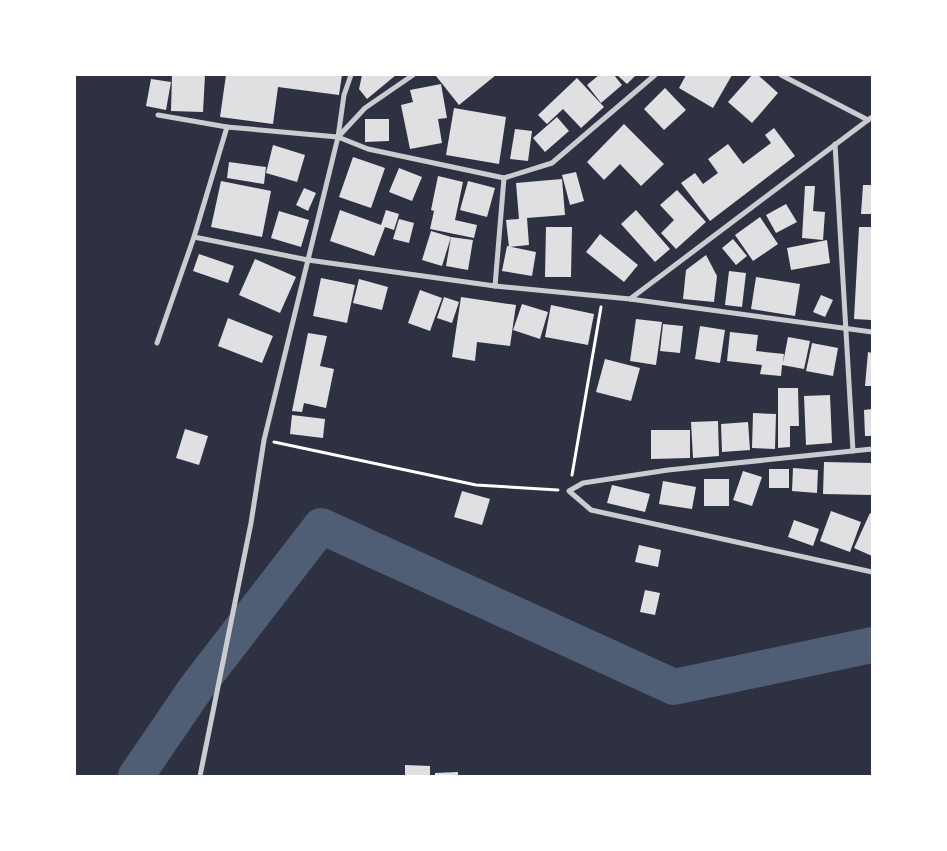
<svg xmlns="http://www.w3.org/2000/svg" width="947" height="851" font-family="Signika,sans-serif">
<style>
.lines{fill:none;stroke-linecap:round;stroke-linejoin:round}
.river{stroke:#4f5d75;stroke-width:36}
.building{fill:#e0e0e3}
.path{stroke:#fff;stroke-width:3}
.minor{stroke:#caccd0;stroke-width:5}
</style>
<rect width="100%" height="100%" fill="#2d3142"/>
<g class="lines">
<!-- river -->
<polyline class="river" points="136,776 196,688 321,526 674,687 872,645"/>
</g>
<!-- building -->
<g class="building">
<polygon points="172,75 205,75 203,112 171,111"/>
<polygon points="226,75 342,75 339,95 278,87 273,124 220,117"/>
<polygon points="362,75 396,75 367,99 359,89"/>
<polygon points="496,75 459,105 436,76 437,75"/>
<polygon points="599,75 614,75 622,85 601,103 587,85"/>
<polygon points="617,75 636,75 627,84"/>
<polygon points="686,75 732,75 713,108 679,88"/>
<polygon points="752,75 758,75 778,93 752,123 728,102"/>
<polygon points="577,78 604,107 581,128 563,109 547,124 538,115"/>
<polygon points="151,79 171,82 166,110 146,106"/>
<polygon points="441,84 447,118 438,119 442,143 410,149 401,105 413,102 410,90"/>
<polygon points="665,88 686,110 664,130 644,109"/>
<polygon points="454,108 506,117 499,164 446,155"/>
<polygon points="557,117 569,131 545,152 533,138"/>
<polygon points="365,119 389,119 389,141 365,142"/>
<polygon points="624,124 664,164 641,186 620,164 604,180 587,162"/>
<polygon points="774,128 795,156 710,221 681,183 695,173 703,184 718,173 708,159 728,144 743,164 771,143 765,135"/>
<polygon points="515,129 532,131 528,161 510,159"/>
<polygon points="273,145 305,155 297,182 266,173"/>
<polygon points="353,157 385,168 371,208 339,197"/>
<polygon points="229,162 266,167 264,184 227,178"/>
<polygon points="399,168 422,177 412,201 389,192"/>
<polygon points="576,172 584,201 570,205 562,175"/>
<polygon points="438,176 463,182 455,220 477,225 474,238 430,229 434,211 431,210"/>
<polygon points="562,179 565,215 527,218 529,245 509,247 506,220 519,219 516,183"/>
<polygon points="221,181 271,191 262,237 211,227"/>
<polygon points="468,181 495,188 487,217 460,210"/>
<polygon points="863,185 872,185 872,214 861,214"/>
<polygon points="805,186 815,186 813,211 825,212 823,240 802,238"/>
<polygon points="304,188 316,193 308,211 296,205"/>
<polygon points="677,190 706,222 676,249 661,233 674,220 660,205"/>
<polygon points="786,204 797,222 776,233 766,215"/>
<polygon points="340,210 381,225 386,210 399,214 394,230 385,227 374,256 330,241"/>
<polygon points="636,210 670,249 655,262 621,224"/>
<polygon points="279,211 309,220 301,247 271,238"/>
<polygon points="760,217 778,244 753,261 735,235"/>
<polygon points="399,219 414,223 409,243 393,239"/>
<polygon points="546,227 572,227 571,277 545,277"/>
<polygon points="859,227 872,227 872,320 854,319"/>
<polygon points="431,231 451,237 442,266 422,260"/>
<polygon points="600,234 638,265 624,282 586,252"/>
<polygon points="451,237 473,240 468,270 446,266"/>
<polygon points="733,239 747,256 736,265 722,248"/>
<polygon points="827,240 830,263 791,270 787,248"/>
<polygon points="507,246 536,252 532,276 502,271"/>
<polygon points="199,254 234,266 228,283 193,271"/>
<polygon points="706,255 717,276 714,302 683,299 686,270"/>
<polygon points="255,259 296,277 280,313 239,295"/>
<polygon points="729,271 746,273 742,307 725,305"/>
<polygon points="756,277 800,284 795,316 751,309"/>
<polygon points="321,278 355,285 347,323 313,316"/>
<polygon points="359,279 388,287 382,310 353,303"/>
<polygon points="420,290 442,298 430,331 408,323"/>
<polygon points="821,295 833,300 825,317 813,312"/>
<polygon points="444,297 459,302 452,323 437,318"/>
<polygon points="461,297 516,305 510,346 477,342 475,361 452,357"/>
<polygon points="522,304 548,312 540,339 513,330"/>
<polygon points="551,305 594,314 588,345 545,337"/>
<polygon points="228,318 273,336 262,363 218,346"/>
<polygon points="636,319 662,322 656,365 630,361"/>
<polygon points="663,324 683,326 680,353 660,351"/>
<polygon points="700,326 725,330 720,363 695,359"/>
<polygon points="730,332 758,335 756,351 784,354 783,363 788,337 810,341 804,369 782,365 781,376 760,374 762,365 727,361"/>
<polygon points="308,333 327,336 320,366 334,369 326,408 304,403 302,412 292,411"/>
<polygon points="812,343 838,348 833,376 806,371"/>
<polygon points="868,352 872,353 872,386 865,386"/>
<polygon points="605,359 640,368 631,401 596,392"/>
<polygon points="778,388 798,388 799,426 790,426 790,447 778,448"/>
<polygon points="830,395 832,443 806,445 804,396"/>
<polygon points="872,409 872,436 865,436 864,410"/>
<polygon points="753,413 776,414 775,449 752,448"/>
<polygon points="292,415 325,419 323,438 290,434"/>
<polygon points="718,421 719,456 693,458 691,422"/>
<polygon points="748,422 750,450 722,452 721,424"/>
<polygon points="185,429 208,436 199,465 176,458"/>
<polygon points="651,430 690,430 690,458 651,459"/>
<polygon points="824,462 872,463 872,495 823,494"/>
<polygon points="793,468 818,470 817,493 792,491"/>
<rect x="769" y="469" width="20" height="19"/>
<polygon points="743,471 762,477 752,506 733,500"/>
<rect x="704" y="479" width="25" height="27"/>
<polygon points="663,481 696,487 692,509 659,504"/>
<polygon points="612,485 650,494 645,512 607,503"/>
<polygon points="462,491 490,499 482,525 454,517"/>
<polygon points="831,511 861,522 850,552 820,541"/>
<polygon points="870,513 872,514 872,556 854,548"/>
<polygon points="794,520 819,529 813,546 788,537"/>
<polygon points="639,545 661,550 658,567 635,562"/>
<polygon points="645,590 660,593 655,615 640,612"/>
<polygon points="405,765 430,766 430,776 405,776"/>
<polygon points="458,772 458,776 435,776 435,773"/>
</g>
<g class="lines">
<!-- path -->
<g class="path">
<polyline points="274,442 476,485 558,490"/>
<polyline points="572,475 601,307"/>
</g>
<!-- minor -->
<g class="minor">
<polyline points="781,75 868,120"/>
<polyline points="158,115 227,127 338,137 368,149 504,178 552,163 655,75"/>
<polyline points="338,137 365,108 413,75"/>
<polyline points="835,144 853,451"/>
<polyline points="194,237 308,260 495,286 630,299 872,332"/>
<polyline points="495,286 504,178"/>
<polyline points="630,299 872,117"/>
<polyline points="157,343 194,237 227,127"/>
<polyline points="872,449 668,470 583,483 569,491 591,510 872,572"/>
<polyline points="200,776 251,523 264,440 338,137 344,95 351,75"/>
</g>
</g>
<!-- border -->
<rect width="947" height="851" fill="none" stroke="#ffffff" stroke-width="152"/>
</svg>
